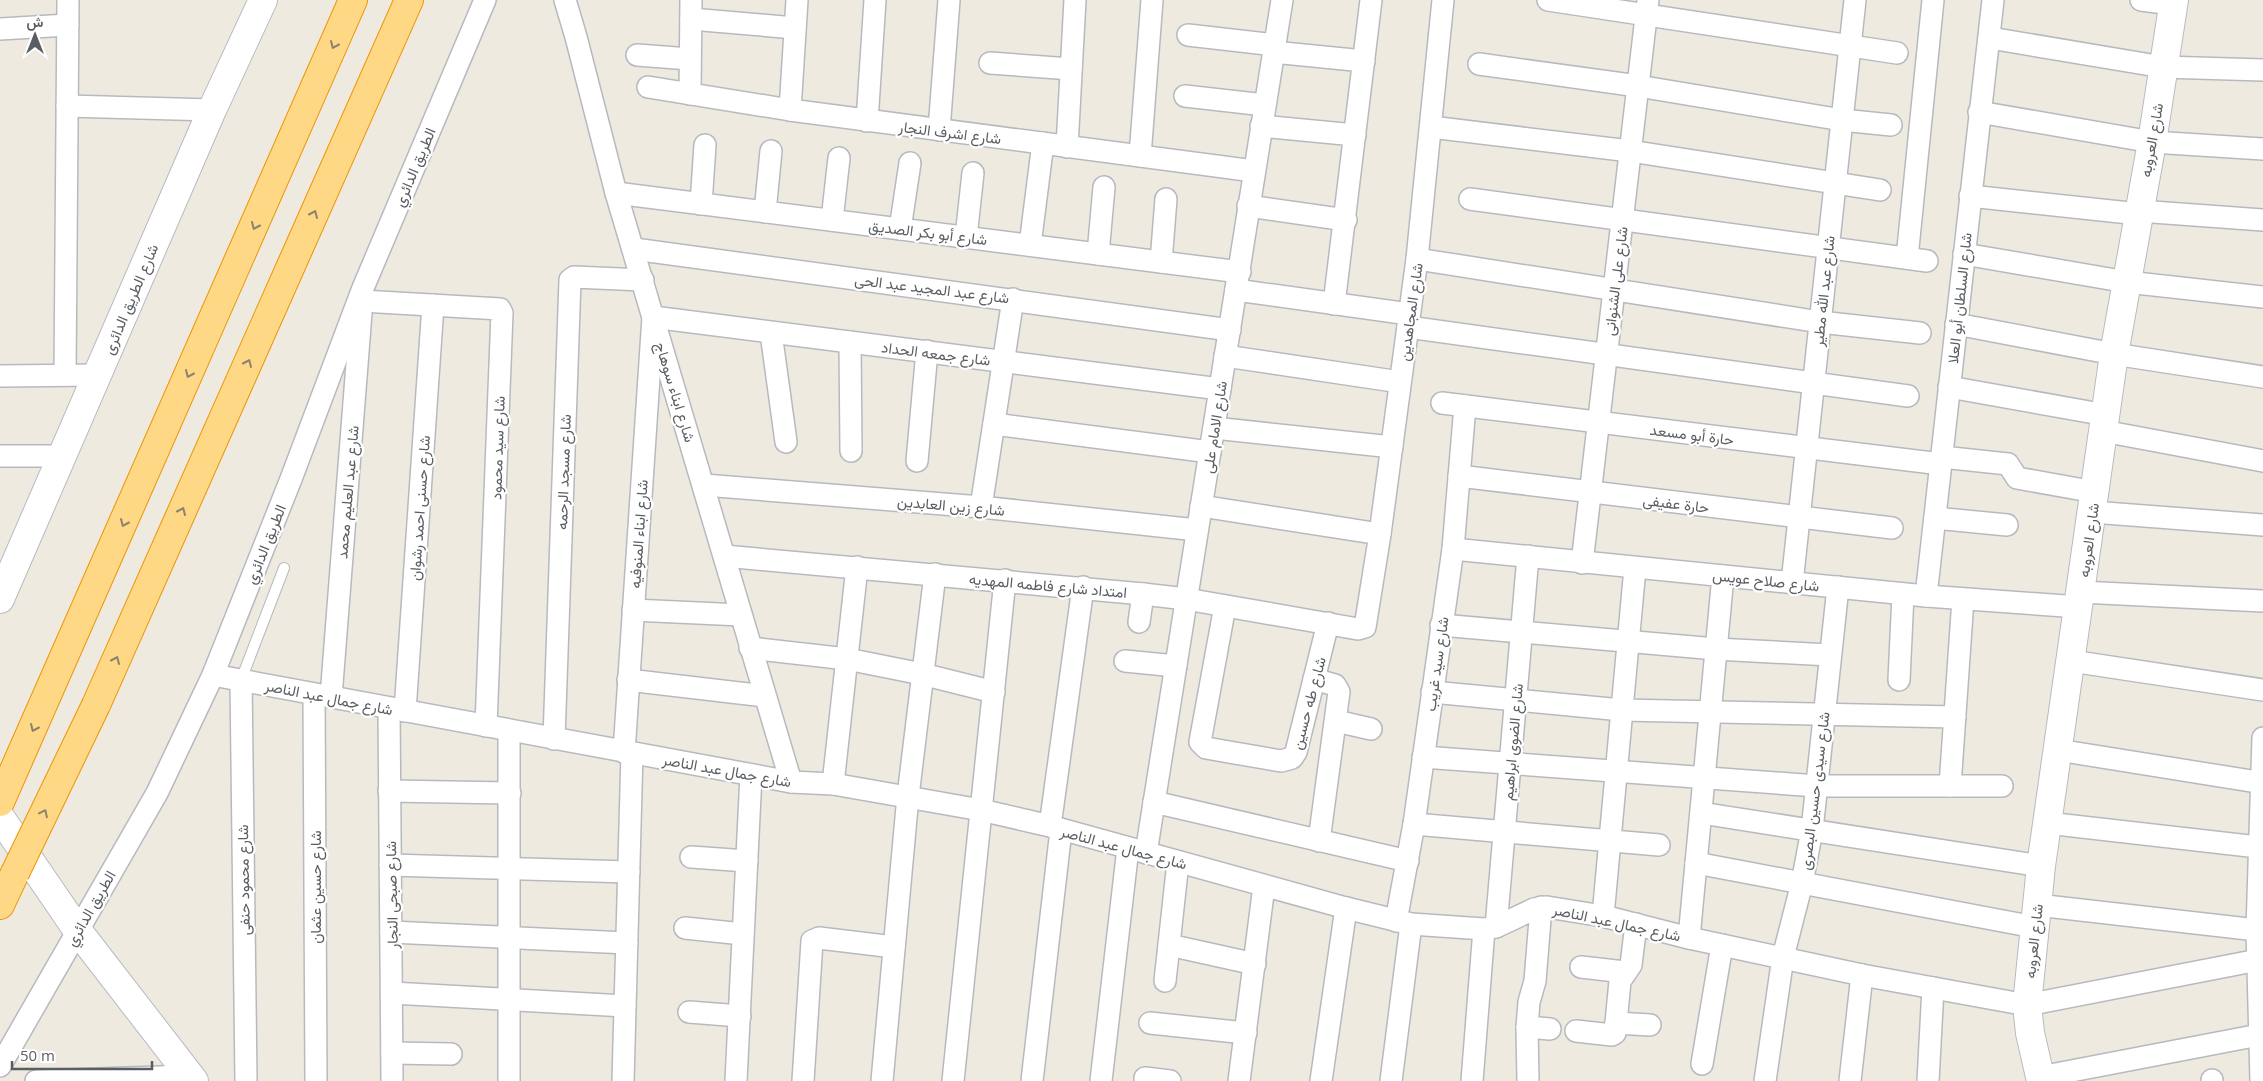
<svg xmlns="http://www.w3.org/2000/svg" width="2263" height="1081" font-family="'Open Sans',Vazirmatn,sans-serif">
<style>
.lines{fill:none;stroke-linecap:round;stroke-linejoin:round}
.lane-casing{stroke:#b6babf;stroke-width:12}
.street-casing{stroke:#b6babf;stroke-width:24}
.secondary-casing{stroke:#b6bbc1;stroke-width:30}
.highway-casing{stroke:#ee9300;stroke-width:30}
.lane{stroke:#fff;stroke-width:10}
.street{stroke:#fff;stroke-width:21}
.secondary{stroke:#fff;stroke-width:28}
.highway{stroke:#ffd886;stroke-width:28}
.highway-bridge-casing{stroke:#ee9300;stroke-width:30;stroke-linecap:butt}
.highway-bridge{stroke:#ffd886;stroke-width:28}
.oneway{stroke:#8b836e}
.labels{text-anchor:middle;dominant-baseline:central;stroke-width:4.5;stroke-linejoin:round;paint-order:stroke}
.street-label{font-size:15px;fill:#595e63;stroke:#fff}
</style>
<rect width="100%" height="100%" fill="#eeeae0"/>
<g class="lines">
<defs>
<polyline id="lane" points="241,680 284,568"/>
<g id="street">
<polyline points="565,0 576,37 616,193 791,782"/>
<polyline points="1548,0 1897,53"/>
<polyline points="2141,0 2173,4"/>
<polyline points="691,19 795,28"/>
<polyline points="0,29 68,25"/>
<polyline points="1188,35 1275,45"/>
<polyline points="1990,38 2163,67 2263,70"/>
<polyline points="1273,52 1364,61"/>
<polyline points="637,55 690,59"/>
<polyline points="990,63 1071,69"/>
<polyline points="1479,64 1638,86 1842,120 1891,125"/>
<polyline points="648,87 790,110 1254,171"/>
<polyline points="690,94 691,0"/>
<polyline points="1185,96 1265,105"/>
<polyline points="67,106 212,110"/>
<polyline points="790,110 797,0"/>
<polyline points="1979,112 2152,142 2263,149"/>
<polyline points="867,121 875,0"/>
<polyline points="1261,126 1355,135"/>
<polyline points="1431,127 1630,151 1880,190"/>
<polyline points="939,130 949,0"/>
<polyline points="1067,147 1075,0"/>
<polyline points="1140,156 1152,0"/>
<polyline points="616,193 1240,272"/>
<polyline points="1970,196 2139,214"/>
<polyline points="1470,199 1927,261"/>
<polyline points="701,204 705,145"/>
<polyline points="1248,206 1346,220"/>
<polyline points="2139,211 2263,220"/>
<polyline points="765,212 771,151"/>
<polyline points="832,220 839,158"/>
<polyline points="900,229 910,163"/>
<polyline points="966,237 973,173"/>
<polyline points="1030,245 1043,143"/>
<polyline points="634,249 1230,330"/>
<polyline points="1098,254 1104,187"/>
<polyline points="1964,254 2127,282 2263,297"/>
<polyline points="1907,258 1933,0"/>
<polyline points="1417,259 1820,322 1920,333"/>
<polyline points="1161,262 1166,199"/>
<polyline points="1236,290 1409,314"/>
<polyline points="362,301 500,309 502,313 486,726"/>
<polyline points="1334,304 1371,0"/>
<polyline points="1956,324 2114,354 2263,377"/>
<polyline points="1408,327 1908,396"/>
<polyline points="771,333 786,442"/>
<polyline points="850,342 851,451"/>
<polyline points="1225,356 1400,382"/>
<polyline points="65,375 68,0"/>
<polyline points="0,376 97,375"/>
<polyline points="1949,387 2106,415"/>
<polyline points="1442,403 1941,464"/>
<polyline points="994,424 1210,452"/>
<polyline points="1214,428 1392,447"/>
<polyline points="2103,431 2263,461"/>
<polyline points="0,456 62,456"/>
<polyline points="1942,457 2008,464 2017,478 2095,492"/>
<polyline points="917,461 927,351"/>
<polyline points="1459,476 1892,528"/>
<polyline points="704,485 981,507 1197,530"/>
<polyline points="1201,506 1380,534"/>
<polyline points="981,507 1013,299"/>
<polyline points="2092,512 2263,525"/>
<polyline points="1935,518 2007,525"/>
<polyline points="1453,549 1926,596 2079,607"/>
<polyline points="724,556 1143,594 1186,599 1358,629 1365,627 1380,534 1417,259 1443,0"/>
<polyline points="1582,563 1648,0"/>
<polyline points="1792,583 1855,0"/>
<polyline points="2081,592 2263,601"/>
<polyline points="1926,596 1993,0"/>
<polyline points="1225,606 1200,742 1206,748 1281,761 1292,758 1296,752 1328,623"/>
<polyline points="633,610 741,615"/>
<polyline points="1139,622 1143,594"/>
<polyline points="1441,625 1716,649 1830,655"/>
<polyline points="750,648 847,659 922,674 994,692"/>
<polyline points="1125,661 1176,666"/>
<polyline points="2071,661 2263,690"/>
<polyline points="213,675 791,782 833,784 981,810 1050,826 1346,908 1411,924 1484,929 1496,927 1534,909 1547,907 1603,916 1689,938 1862,975 2027,1005 2258,960"/>
<polyline points="1314,679 1335,685 1339,692 1319,841"/>
<polyline points="241,680 246,1081"/>
<polyline points="628,680 765,696"/>
<polyline points="1899,680 1903,594"/>
<polyline points="1432,692 1622,710 1955,717"/>
<polyline points="314,694 316,1081"/>
<polyline points="331,697 361,313"/>
<polyline points="389,708 392,1081"/>
<polyline points="405,711 433,305"/>
<polyline points="1336,721 1371,729"/>
<polyline points="554,739 570,280 574,277 643,280"/>
<polyline points="2058,750 2263,783"/>
<polyline points="624,752 653,317 1220,389"/>
<polyline points="1423,757 1817,786 2002,786"/>
<polyline points="833,784 857,567"/>
<polyline points="1950,786 1963,599"/>
<polyline points="389,791 510,793"/>
<polyline points="1154,802 1408,861"/>
<polyline points="1701,813 2041,866"/>
<polyline points="2047,823 2258,847"/>
<polyline points="1414,824 1659,845"/>
<polyline points="1050,826 1083,587"/>
<polyline points="1146,853 1282,0"/>
<polyline points="691,857 747,861"/>
<polyline points="1696,863 2034,927"/>
<polyline points="390,865 629,872"/>
<polyline points="2037,905 2257,930"/>
<polyline points="1603,916 1635,568"/>
<polyline points="1396,921 1414,824 1453,549 1465,406"/>
<polyline points="1496,927 1528,556"/>
<polyline points="685,928 743,934"/>
<polyline points="391,932 627,943"/>
<polyline points="1689,938 1723,576"/>
<polyline points="1169,945 1255,964"/>
<polyline points="1581,967 1625,972"/>
<polyline points="1165,981 1178,862"/>
<polyline points="392,993 625,1006"/>
<polyline points="689,1012 740,1016"/>
<polyline points="1150,1023 1246,1033"/>
<polyline points="1616,1023 1650,1025"/>
<polyline points="1527,1027 1550,1029"/>
<polyline points="1576,1031 1612,1035 1615,1033 1620,981 1631,965 1636,924"/>
<polyline points="392,1053 451,1054"/>
<polyline points="1702,1064 1722,945"/>
<polyline points="0,1066 157,793 213,675 291,479 363,288 485,0"/>
<polyline points="2040,1077 2259,1035"/>
<polyline points="1145,1078 1170,1081"/>
<polyline points="2212,1080 2212,1081"/>
<polyline points="36,1081 189,1076"/>
<polyline points="509,1081 509,730"/>
<polyline points="623,1081 632,753"/>
<polyline points="736,1081 751,775"/>
<polyline points="803,1081 812,941 819,938 894,947"/>
<polyline points="882,1081 908,796 935,574"/>
<polyline points="953,1081 1005,580"/>
<polyline points="1032,1081 1061,830"/>
<polyline points="1101,1081 1128,848"/>
<polyline points="1239,1081 1264,886"/>
<polyline points="1321,1081 1346,908"/>
<polyline points="1391,1081 1411,924"/>
<polyline points="1472,1081 1484,929"/>
<polyline points="1528,1081 1527,1027 1529,1002 1535,981 1541,907"/>
<polyline points="1765,1081 1783,957 1802,883 1812,830 1838,587"/>
<polyline points="1850,1081 1862,975"/>
<polyline points="1928,1081 1933,988"/>
<polyline points="2261,1081 2257,930 2263,738"/>
</g>
<g id="secondary">
<polyline points="0,599 212,110 263,0"/>
<polyline points="0,817 78,931 194,1081"/>
<polyline points="2041,1081 2030,1033 2027,1005 2041,866 2114,354 2152,142 2174,0"/>
</g>
<g id="highway">
<polyline points="96,705 409,0"/>
<polyline points="0,802 353,0"/>
<polyline points="0,905 15,873"/>
</g>
</defs>
<!-- lane casing -->
<use href="#lane" class="lane-casing"/>
<!-- street casing -->
<use href="#street" class="street-casing"/>
<!-- secondary casing -->
<use href="#secondary" class="secondary-casing"/>
<!-- highway casing -->
<use href="#highway" class="highway-casing"/>
<!-- lane -->
<use href="#lane" class="lane"/>
<!-- street -->
<use href="#street" class="street"/>
<!-- secondary -->
<use href="#secondary" class="secondary"/>
<!-- highway -->
<use href="#highway" class="highway"/>
<defs>
<polyline id="highway-bridge" points="15,873 96,705"/>
</defs>
<!-- highway-bridge casing -->
<use href="#highway-bridge" class="highway-bridge-casing"/>
<!-- highway-bridge -->
<use href="#highway-bridge" class="highway-bridge"/>
</g>
<!-- one-way arrows -->
<defs><path id="oneway-chevron" d="M-2-3.5L2.5 0L-2 3.5" fill="none" stroke-width="1.6" stroke-linecap="round" stroke-linejoin="round" transform="scale(1.25)"/></defs>
<g class="oneway">
<use href="#oneway-chevron" transform="translate(334 45) rotate(114)"/>
<use href="#oneway-chevron" transform="translate(314 214) rotate(-66)"/>
<use href="#oneway-chevron" transform="translate(255 226) rotate(114)"/>
<use href="#oneway-chevron" transform="translate(248 363) rotate(-66)"/>
<use href="#oneway-chevron" transform="translate(189 374) rotate(114)"/>
<use href="#oneway-chevron" transform="translate(182 511) rotate(-66)"/>
<use href="#oneway-chevron" transform="translate(124 523) rotate(114)"/>
<use href="#oneway-chevron" transform="translate(116 660) rotate(-66)"/>
<use href="#oneway-chevron" transform="translate(34 728) rotate(114)"/>
<use href="#oneway-chevron" transform="translate(44 813) rotate(-64)"/>
</g>
<g class="labels">
<!-- street labels -->
<g class="street-label">
<text transform="translate(950 132) rotate(7)">شارع اشرف النجار</text>
<text transform="translate(2151 140) rotate(-80)">شارع العروبه</text>
<text transform="translate(414 167) rotate(-67)">الطريق الدائري</text>
<text transform="translate(928 232) rotate(7)">شارع أبو بكر الصديق</text>
<text transform="translate(1615 281) rotate(-83)">شارع على الشنوانى</text>
<text transform="translate(932 288) rotate(7)">شارع عبد المجيد عبد الحى</text>
<text transform="translate(1823 291) rotate(-84)">شارع عبد الله مطير</text>
<text transform="translate(1959 298) rotate(-84)">شارع السلطان أبو العلا</text>
<text transform="translate(130 299) rotate(-67)">شارع الطريق الدائرى</text>
<text transform="translate(1410 312) rotate(-82)">شارع المجاهدين</text>
<text transform="translate(936 353) rotate(7)">شارع جمعه الحداد</text>
<text transform="translate(676 392) rotate(73)">شارع ابناء سوهاج</text>
<text transform="translate(1214 427) rotate(-81)">شارع الامام على</text>
<text transform="translate(1692 434) rotate(7)">حارة أبو مسعد</text>
<text transform="translate(497 448) rotate(-88)">شارع سيد محمود</text>
<text transform="translate(563 472) rotate(-88)">شارع مسجد الرحمه</text>
<text transform="translate(347 492) rotate(-85)">شارع عبد العليم محمد</text>
<text transform="translate(1676 503) rotate(7)">حارة عفيفى</text>
<text transform="translate(951 505) rotate(5)">شارع زين العابدين</text>
<text transform="translate(419 508) rotate(-86)">شارع حسنى احمد رشوان</text>
<text transform="translate(638 534) rotate(-86)">شارع ابناء المنوفيه</text>
<text transform="translate(2088 540) rotate(-82)">شارع العروبه</text>
<text transform="translate(265 544) rotate(-68)">الطريق الدائري</text>
<text transform="translate(1766 580) rotate(6)">شارع صلاح عويس</text>
<text transform="translate(1048 585) rotate(5)">امتداد شارع فاطمه المهديه</text>
<text transform="translate(1436 664) rotate(-82)">شارع سيد غريب</text>
<text transform="translate(329 697) rotate(11)">شارع جمال عبد الناصر</text>
<text transform="translate(1308 703) rotate(-75)">شارع طه حسين</text>
<text transform="translate(1512 742) rotate(-85)">شارع الضوى ابراهيم</text>
<text transform="translate(727 770) rotate(10)">شارع جمال عبد الناصر</text>
<text transform="translate(1814 791) rotate(-83)">شارع سيدى حسين البصرى</text>
<text transform="translate(1124 847) rotate(15)">شارع جمال عبد الناصر</text>
<text transform="translate(243 880) rotate(-91)">شارع محمود حنفى</text>
<text transform="translate(315 887) rotate(-90)">شارع حسين عثمان</text>
<text transform="translate(391 895) rotate(-91)">شارع صبحى النجار</text>
<text transform="translate(90 908) rotate(-60)">الطريق الدائري</text>
<text transform="translate(1617 922) rotate(12)">شارع جمال عبد الناصر</text>
<text transform="translate(2033 941) rotate(-84)">شارع العروبه</text>
</g>
</g>
<!-- north arrow -->
<g transform="translate(35 35)" stroke="#ffffff" stroke-width="4" paint-order="stroke">
<path d="M0-4L9 19L0 12L-9 19Z" fill="#595e63"/>
<text y="-8" font-size="14" font-weight="bold" text-anchor="middle" fill="#595e63">ش</text>
</g>
<!-- scale -->
<path d="M12 1061v8h140v-8" fill="none" stroke="#595e63" stroke-width="2.5"/>
<text x="20" y="1061" font-size="15" fill="#595e63" stroke="#ffffff" stroke-width="4" paint-order="stroke">50 m</text>
</svg>
